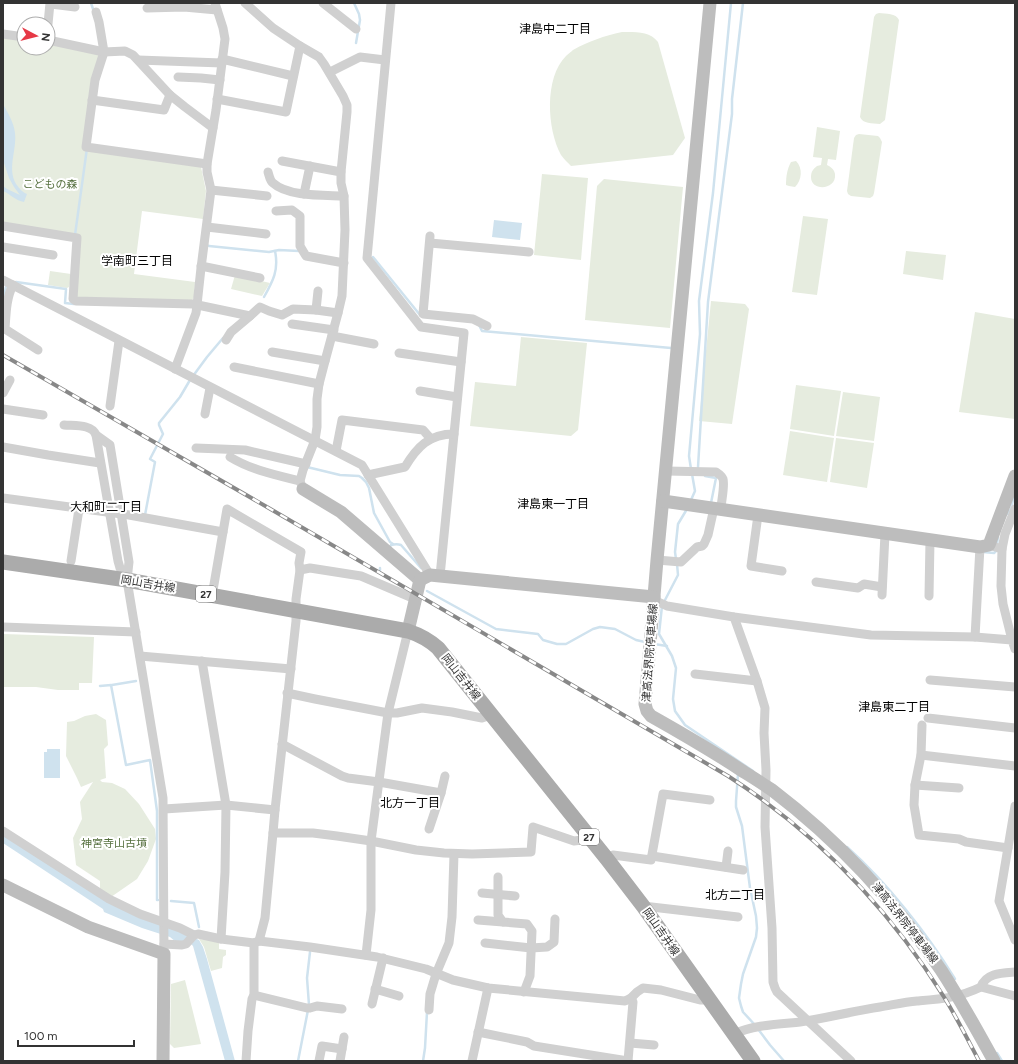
<svg xmlns="http://www.w3.org/2000/svg" width="1018" height="1064" font-family="Figtree,'Noto Sans JP',sans-serif">
<style>
.green{fill:#e6ecdf}
.water{fill:#cfe2ee}
.lines{fill:none;stroke-linecap:round;stroke-linejoin:round}
.stream{stroke:#cfe2ee;stroke-width:2.5}
.street{stroke:#d0d0d0;stroke-width:9}
.secondary{stroke:#bdbdbd;stroke-width:13}
.primary{stroke:#ababab;stroke-width:15}
.rail-casing{stroke:#888;stroke-width:4}
.rail{stroke:#fff;stroke-width:2.5;stroke-dasharray:8;stroke-linecap:butt}
.labels{text-anchor:middle;dominant-baseline:central;stroke-width:4;stroke-linejoin:round;paint-order:stroke}
.shield{fill:#fff;stroke:#707070;stroke-width:1}
.shield-label{font-size:10px;font-weight:bold;fill:#333}
.park-label{font-size:11px;fill:#56703f;stroke:#fff}
.street-label{font-size:11px;fill:#333;stroke:#fff}
.neighbourhood-label{font-size:12px;fill:#000;stroke:#fff}
</style>
<rect width="100%" height="100%" fill="#fff"/>
<!-- green -->
<g class="green">
<path d="M879,13C886,14 896,13 899,20L885,120L880,124C872,123 863,124 860,117L874,17L876,14Z"/>
<path d="M622,32C635,32 650,31 658,42L685,138L673,155L571,166C568,163 564,159 561,155C547,129 544,78 566,56C568,54 571,52 573,50C589,41 604,36 622,32Z"/>
<polygon points="3,37 24,40 24,48 48,48 48,44 99,53 83,150 201,167 206,191 203,219 142,211 134,274 195,282 194,297 191,302 76,297 80,236 3,224"/>
<path d="M817,127L840,131L836,160L828,159L827,165C831,167 834,169 835,174C837,190 811,192 811,177C811,172 813,169 817,166L821,165L822,158L813,157Z"/>
<polygon points="859,134 878,136 880,138 882,142 874,193 873,196 870,198 851,196 848,194 847,191 854,138 856,135"/>
<path d="M796,161C803,168 802,180 795,187L789,186L786,185C786,177 787,169 791,162Z"/>
<polygon points="542,174 588,178 581,260 534,255"/>
<polygon points="604,179 683,187 670,328 585,320 597,186"/>
<polygon points="803,216 828,219 817,295 792,292"/>
<polygon points="906,251 946,255 943,280 903,274"/>
<polygon points="50,271 71,274 70,283 69,287 67,288 48,285"/>
<polygon points="235,275 270,283 262,296 231,289"/>
<polygon points="711,301 745,304 749,309 732,424 699,421"/>
<polygon points="975,312 1015,319 1015,419 959,412"/>
<polygon points="521,337 587,343 578,430 571,436 470,426 475,382 516,386"/>
<polygon points="796,385 841,391 834,436 790,429"/>
<polygon points="843,392 880,397 874,441 836,436"/>
<polygon points="790,431 834,438 827,482 783,475"/>
<polygon points="836,438 874,443 867,488 830,482"/>
<polygon points="3,634 94,637 92,683 79,683 79,690 58,690 36,687 3,687"/>
<polygon points="96,714 106,720 108,745 104,749 106,778 100,780 102,782 112,783 125,789 139,804 155,829 156,839 148,861 137,879 111,897 100,891 100,881 76,865 73,838 82,819 80,802 93,782 81,787 77,778 66,756 67,722 74,721 85,716"/>
<polygon points="199,939 219,941 219,949 226,950 226,955 223,957 222,968 211,971 204,947"/>
<polygon points="185,980 201,1044 174,1048 170,1044 171,984"/>
</g>
<!-- water -->
<g class="water">
<path d="M3,104C8,113 14,123 15,133C17,150 7,168 16,184C20,189 22,192 27,194L24,202C16,201 10,194 3,191V186L7,189L20,195L14,187L9,178L4,163Z"/>
<polygon points="494,220 522,223 520,240 492,237"/>
<polygon points="47,749 60,749 60,778 44,778 44,752 47,752"/>
<polygon points="3,833 74,880 199,940 203,947 207,959 235,1061 225,1061 193,946 191,944 176,942 170,937 142,928 104,912 103,909 3,843"/>
</g>
<g class="lines">
<!-- stream -->
<g class="stream">
<polyline points="91,3 94,12"/>
<polyline points="354,3 359,14 360,20 356,43"/>
<polyline points="75,235 87,148"/>
<polyline points="207,245 209,246 269,252 279,250 299,251"/>
<polyline points="373,257 420,315"/>
<polyline points="16,282 66,289 65,303 74,304"/>
<path d="M264,297C273,281 279,270 275,251"/>
<polyline points="3,301 6,287"/>
<polyline points="479,325 482,331 671,348"/>
<polyline points="193,376 207,357 223,338"/>
<polyline points="307,467 340,475 359,476 362,478 366,482 369,488 374,513 390,542 393,544"/>
<polyline points="698,467 708,302 732,114 732,99 743,3"/>
<polyline points="691,469 689,456 700,334 699,301 713,193 731,3"/>
<polyline points="705,476 716,478 711,503"/>
<polyline points="691,500 695,491 692,474"/>
<polyline points="1007,514 1011,509 1014,495"/>
<polyline points="145,515 155,462 150,459 163,434 159,425 159,423 180,397 190,380"/>
<path d="M390,547L391,545C395,544 398,544 401,545L421,568"/>
<polyline points="983,552 994,553 996,551 998,537"/>
<polyline points="676,559 675,552 678,524 687,509"/>
<polyline points="380,570 380,568"/>
<polyline points="427,591 496,629 538,634 543,640 557,644 566,644 593,629 600,627 615,629 636,640 645,642"/>
<polyline points="664,602 678,575 677,564"/>
<polyline points="662,606 659,634 672,656 676,668 673,699 675,711 685,725 753,771"/>
<polyline points="654,644 667,646"/>
<polyline points="112,685 136,681"/>
<polyline points="100,686 111,685 126,765 150,760 157,811 157,900 158,900"/>
<polyline points="738,774 736,801 736,807 742,826 750,888 756,916 757,928 756,937 743,974 741,984 739,998 741,1006 743,1012 755,1025"/>
<path d="M847,847C887,883 927,933 955,979"/>
<polyline points="171,901 194,903 199,927"/>
<polyline points="309,1005 307,978 310,952"/>
<polyline points="758,1029 770,1045 784,1061"/>
<polyline points="997,1053 1002,1061"/>
<polyline points="298,1061 308,1010"/>
<polyline points="423,1061 425,1048 427,1012"/>
</g>
<!-- street -->
<g class="street">
<polyline points="245,3 273,28 300,46 319,57 324,64 343,96 347,105 347,112 341,172 341,183 344,196 345,230 342,296 338,313 325,361 319,384 317,399 317,427 315,440 303,470 300,481 303,489"/>
<polyline points="323,3 356,29"/>
<polyline points="391,3 367,258 421,327 464,333 440,576"/>
<polyline points="51,4 75,7"/>
<polyline points="147,8 184,7 217,10"/>
<polyline points="96,12 99,22 104,52 95,80 86,147 207,164"/>
<polyline points="48,24 50,3"/>
<polyline points="3,34 24,37"/>
<polyline points="48,40 104,52 125,51 133,55 170,95 185,107 213,128"/>
<polyline points="222,59 293,76"/>
<polyline points="138,60 222,63"/>
<polyline points="330,72 360,57 385,60"/>
<polyline points="178,77 201,78 220,80"/>
<polyline points="217,99 286,112 300,46"/>
<polyline points="92,100 164,110 170,95"/>
<polyline points="282,161 341,172"/>
<path d="M268,172C269,175 270,181 273,183C288,197 325,195 344,196"/>
<polyline points="211,190 267,196"/>
<polyline points="304,194 310,166"/>
<polyline points="276,211 292,210 300,216 300,246 306,256 344,263"/>
<polyline points="3,226 77,238 73,299 76,301 193,304 250,316 260,307 269,311 282,315 293,309 316,310 338,313"/>
<polyline points="207,227 266,234"/>
<polyline points="430,236 423,314 473,319 487,326"/>
<polyline points="430,243 529,252"/>
<polyline points="3,247 53,255"/>
<polyline points="201,266 260,278"/>
<polyline points="3,280 362,465 430,575"/>
<path d="M13,285C6,298 6,315 5,329L38,350"/>
<polyline points="316,310 318,291"/>
<polyline points="292,324 334,330"/>
<polyline points="332,336 374,344"/>
<polyline points="226,340 231,332 250,316"/>
<polyline points="272,352 325,361"/>
<polyline points="399,353 461,362"/>
<polyline points="234,367 319,384"/>
<polyline points="175,369 196,313 197,305 201,268 211,190 207,172 207,164 216,110 225,39 223,28 215,3"/>
<polyline points="420,391 457,397"/>
<polyline points="3,393 10,380"/>
<polyline points="110,406 119,341"/>
<polyline points="3,409 43,415"/>
<polyline points="205,414 210,388"/>
<path d="M64,425C75,426 92,424 96,435"/>
<polyline points="3,447 48,455 100,463"/>
<polyline points="196,448 245,450 306,464"/>
<polyline points="336,451 342,420 423,430 431,439"/>
<path d="M230,457C251,470 276,475 300,481"/>
<path d="M666,471L716,472C719,474 722,476 723,479C725,486 721,502 721,509"/>
<path d="M368,475L405,467C417,447 429,434 454,434"/>
<polyline points="3,498 129,515 223,532 212,596"/>
<polyline points="758,515 751,566 782,571"/>
<polyline points="223,532 227,509 301,552 299,563 300,570 296,599 296,621 275,810 273,833 265,918 259,941"/>
<polyline points="989,545 1002,549 1001,586 1003,604 1012,640"/>
<polyline points="1002,549 1005,534 1015,509"/>
<polyline points="657,560 681,562 697,547 702,546 704,544 708,535 714,508"/>
<polyline points="71,561 79,509"/>
<polyline points="300,570 310,568 361,576 415,599"/>
<polyline points="127,580 120,568 118,561 96,435 110,445 129,562 127,580 163,798 164,954"/>
<polyline points="816,582 858,588 864,584 882,587"/>
<polyline points="882,595 885,534"/>
<polyline points="929,596 930,540"/>
<polyline points="654,600 667,606 734,617 871,635 975,637 1012,640 1015,649"/>
<polyline points="734,617 757,681 765,708 764,733 766,770 765,827 772,928 773,982 775,988 777,992 851,1061"/>
<polyline points="3,627 136,632"/>
<polyline points="975,637 980,547"/>
<polyline points="140,656 291,669"/>
<polyline points="202,661 226,805 225,872 221,939"/>
<polyline points="695,674 757,681"/>
<polyline points="930,680 1015,687"/>
<polyline points="287,693 315,699 388,713 397,713 422,708 452,712 482,718 491,715"/>
<polyline points="928,718 1015,728"/>
<polyline points="922,725 921,755 915,785 914,805 919,835 959,839 966,842 1008,848"/>
<polyline points="282,744 342,776 348,778 379,782 441,793"/>
<polyline points="921,755 1015,766"/>
<polyline points="915,785 959,788"/>
<polyline points="1015,806 999,901 1015,940"/>
<polyline points="164,809 226,805 275,810"/>
<polyline points="429,829 441,793 445,776"/>
<polyline points="3,831 109,899 140,914 180,928 194,935"/>
<polyline points="273,833 313,833 337,836 371,841 416,850 444,853 472,854 531,852 533,827 574,841 582,840 588,836"/>
<polyline points="652,856 743,870"/>
<polyline points="607,859 613,855 651,860 663,794 710,800"/>
<polyline points="726,867 728,851"/>
<polyline points="498,877 498,915 503,922 527,924 532,931 530,976 524,992"/>
<polyline points="482,893 515,896"/>
<polyline points="643,906 738,917"/>
<polyline points="478,920 503,922"/>
<polyline points="485,943 531,948 547,947 554,942 555,919"/>
<polyline points="164,944 182,945 186,944 194,935 198,934 221,939 254,943 259,941 310,947 377,957 426,969 453,980 488,988 625,1001 631,998 637,992 643,988 661,990 700,1000 705,1000 709,999"/>
<polyline points="366,955 371,910 371,841 388,713 408,631"/>
<path d="M981,987C986,973 1002,973 1015,972"/>
<polyline points="375,989 399,996"/>
<polyline points="254,995 307,1008 310,1008 317,1006 342,1009"/>
<polyline points="372,1004 383,958"/>
<polyline points="429,1010 430,994 436,974 449,943 452,917 454,854"/>
<polyline points="478,1032 527,1042 534,1046 628,1061"/>
<path d="M734,1034C752,1025 780,1024 800,1022C827,1018 853,1011 880,1007C892,1005 905,1002 917,1001C941,999 958,998 981,987L1015,996"/>
<polyline points="630,1043 654,1045"/>
<polyline points="246,1061 248,1031 252,999 254,995 254,943"/>
<polyline points="319,1061 322,1046 342,1049"/>
<polyline points="340,1061 344,1037"/>
<polyline points="472,1061 488,988"/>
<polyline points="628,1061 633,1002 631,998"/>
</g>
<!-- secondary -->
<g class="secondary">
<path d="M710,3L657,560L645,704L647,711L651,716C683,734 714,752 744,772C754,778 763,784 772,790C839,841 894,900 941,970C960,999 977,1030 994,1061"/>
<polyline points="303,489 341,512 420,580"/>
<polyline points="663,501 980,547 989,545 1015,476"/>
<polyline points="420,580 430,575 440,576 654,597"/>
<polyline points="408,631 420,580"/>
<polyline points="3,885 88,927 164,954 163,1061"/>
</g>
<!-- primary -->
<path class="primary" d="M3,562L127,580L408,631C420,635 428,639 438,648L607,859L643,906L753,1061"/>
<defs>
<path id="rail" d="M3,355L267,507L728,776C818,834 888,907 944,997C957,1018 968,1040 979,1061"/>
</defs>
<!-- rail casing -->
<use href="#rail" class="rail-casing"/>
<!-- rail -->
<use href="#rail" class="rail"/>
</g>
<g class="labels">
<!-- shield labels -->
<g class="shield">
<rect x="196" y="586" width="20" height="16" rx="3"/>
<rect x="579" y="829" width="20" height="16" rx="3"/>
</g>
<g class="shield-label">
<text x="206" y="594">27</text>
<text x="589" y="837">27</text>
</g>
<!-- park labels -->
<g class="park-label">
<text x="50" y="184">こどもの森</text>
<text x="114" y="843">神宮寺山古墳</text>
</g>
<!-- street labels -->
<g class="street-label">
<text transform="translate(148 584) rotate(10)">岡山吉井線</text>
<text transform="translate(650 653) rotate(-86)">津高法界院停車場線</text>
<text transform="translate(461 677) rotate(52)">岡山吉井線</text>
<text transform="translate(905 923) rotate(52)">津高法界院停車場線</text>
<text transform="translate(661 932) rotate(55)">岡山吉井線</text>
</g>
<!-- neighbourhood labels -->
<g class="neighbourhood-label">
<text x="555" y="29">津島中二丁目</text>
<text x="137" y="261">学南町三丁目</text>
<text x="553" y="504">津島東一丁目</text>
<text x="106" y="507">大和町二丁目</text>
<text x="894" y="707">津島東二丁目</text>
<text x="410" y="803">北方一丁目</text>
<text x="735" y="895">北方二丁目</text>
</g>
</g>
<!-- border -->
<rect width="1018" height="1064" fill="none" stroke="#333333" stroke-width="8"/>
<!-- north arrow -->
<g transform="translate(36 36) rotate(97)"><circle r="19" fill="#ffffff" stroke="#adadad"/>
<path d="M0-3L7 15L0 10L-7 15Z" fill="#e63946"/>
<text y="-6" font-size="11" font-weight="bold" text-anchor="middle" fill="#333333">N</text>
</g>
<!-- scale -->
<path d="M18 1040v6h116v-6" fill="none" stroke="#333333" stroke-width="2"/>
<text x="24" y="1040" font-size="12" fill="#333333" stroke="#ffffff" stroke-width="3" paint-order="stroke">100 m</text>
</svg>
